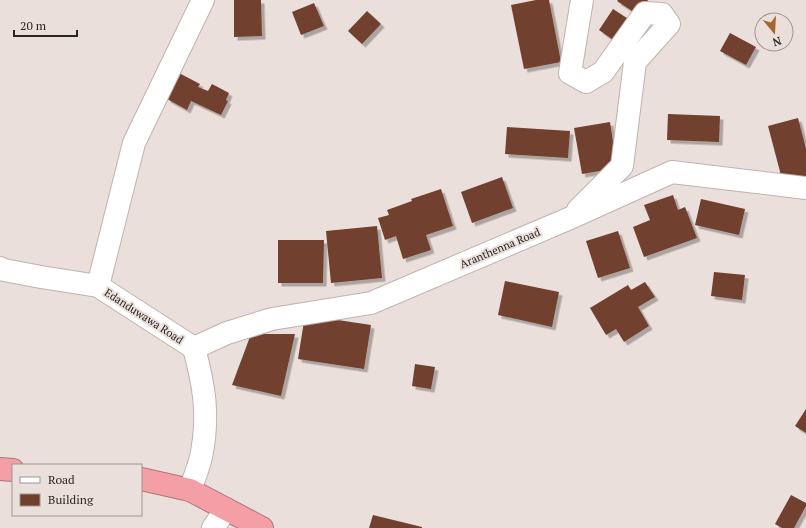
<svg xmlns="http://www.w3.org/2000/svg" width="806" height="528" font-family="'PT Serif',serif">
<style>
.building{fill:#713f2e;filter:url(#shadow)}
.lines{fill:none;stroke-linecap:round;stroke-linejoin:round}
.street-casing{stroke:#beb3af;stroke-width:24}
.highway-casing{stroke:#ad7478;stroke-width:24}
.street{stroke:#fff;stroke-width:22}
.highway{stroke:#f49ea5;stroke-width:22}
.labels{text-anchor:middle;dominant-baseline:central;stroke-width:4;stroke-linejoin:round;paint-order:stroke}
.street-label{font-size:11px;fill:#292523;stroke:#ebdfdb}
</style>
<defs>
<filter id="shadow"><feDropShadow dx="3.5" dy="3.5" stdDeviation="0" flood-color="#0004"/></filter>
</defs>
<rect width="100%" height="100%" fill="#ebdfdb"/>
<!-- building -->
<g class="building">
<polygon points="234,0 261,0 262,36 234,37"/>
<polygon points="536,0 549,0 561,62 524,69 511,5"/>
<polygon points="618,0 648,0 638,15 617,1"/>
<polygon points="314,3 324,26 301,35 292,12"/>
<polygon points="613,9 630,20 616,42 599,30"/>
<polygon points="367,11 381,24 362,44 348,31"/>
<polygon points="730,33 756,47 746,65 720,51"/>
<polygon points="177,72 200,84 198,87 208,91 212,84 229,93 226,100 228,101 221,115 191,101 187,110 167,99"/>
<polygon points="668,114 720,116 719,142 667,140"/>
<polygon points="798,118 806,149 806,176 783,183 768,126"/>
<polygon points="610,122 617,168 582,174 574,128"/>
<polygon points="507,127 570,131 568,158 505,154"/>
<polygon points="502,177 513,208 472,223 461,192"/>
<polygon points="441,189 453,226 426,235 431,250 403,259 396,236 385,240 378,218 389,215 387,210 412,201 411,199"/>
<polygon points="673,195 678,210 685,207 697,238 644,257 633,227 650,220 644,205"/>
<polygon points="701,199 745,209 739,235 695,225"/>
<polygon points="377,226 382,278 331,283 326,231"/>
<polygon points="618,231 630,268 598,278 586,241"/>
<polygon points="278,240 324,240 323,283 278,283"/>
<polygon points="714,272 745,275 742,300 711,296"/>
<polygon points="505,281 559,292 552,327 498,315"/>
<polygon points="645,282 655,297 638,307 649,326 624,342 616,329 606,335 590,308 628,285 631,290"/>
<polygon points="305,315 371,325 364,369 298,359"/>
<polygon points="251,334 295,334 281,396 232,385"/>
<polygon points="415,364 435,367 431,389 412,386"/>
<polygon points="806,409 806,433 795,426"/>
<polygon points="791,495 806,503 806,506 794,528 782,528 775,524"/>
<polygon points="373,515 422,527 422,528 369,528"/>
</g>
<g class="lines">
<defs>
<g id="street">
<polyline points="578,210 622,166 635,62 669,24 662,14 645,13 603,72 586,82 570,73 582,0"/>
<polyline points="0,268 4,270 41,277 98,286 194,348"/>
<polyline points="98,286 134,143 203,0"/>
<polyline points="194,348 227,333 272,319 371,303 568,219 672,172 806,188"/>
<path d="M190,490C194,478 200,465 202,452C209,414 204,385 194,348"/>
<polyline points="213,528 226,509"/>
</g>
<g id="highway">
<polyline points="0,469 13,470"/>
<polyline points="141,479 190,490 262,528"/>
</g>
</defs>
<!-- street casing -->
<use href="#street" class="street-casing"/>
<!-- highway casing -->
<use href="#highway" class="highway-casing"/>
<!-- street -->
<use href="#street" class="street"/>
<!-- highway -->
<use href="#highway" class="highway"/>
</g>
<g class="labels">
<!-- street labels -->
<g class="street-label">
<text transform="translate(500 248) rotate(-23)">Aranthenna Road</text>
<text transform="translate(144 316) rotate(33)">Edanduwawa Road</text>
</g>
</g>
<!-- legend -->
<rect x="12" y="464" width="130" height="52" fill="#ebdfdb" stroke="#9d9591"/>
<rect x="20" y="477" width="20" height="6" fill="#ffffff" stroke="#9d9591"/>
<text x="48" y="484" font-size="12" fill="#292523">Road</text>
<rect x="20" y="494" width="20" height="12" fill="#713f2e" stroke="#9d9591"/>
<text x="48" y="504" font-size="12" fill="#292523">Building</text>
<!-- north arrow -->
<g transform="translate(774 32) rotate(162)"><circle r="19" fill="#ebdfdb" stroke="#9d9591"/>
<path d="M0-3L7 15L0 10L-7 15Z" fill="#a76532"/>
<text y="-6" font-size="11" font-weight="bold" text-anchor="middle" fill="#292523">N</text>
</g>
<!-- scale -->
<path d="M14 30v6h63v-6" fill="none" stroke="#292523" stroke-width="2"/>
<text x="20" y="30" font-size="12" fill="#292523" stroke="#ebdfdb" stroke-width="3" paint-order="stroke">20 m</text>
</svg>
